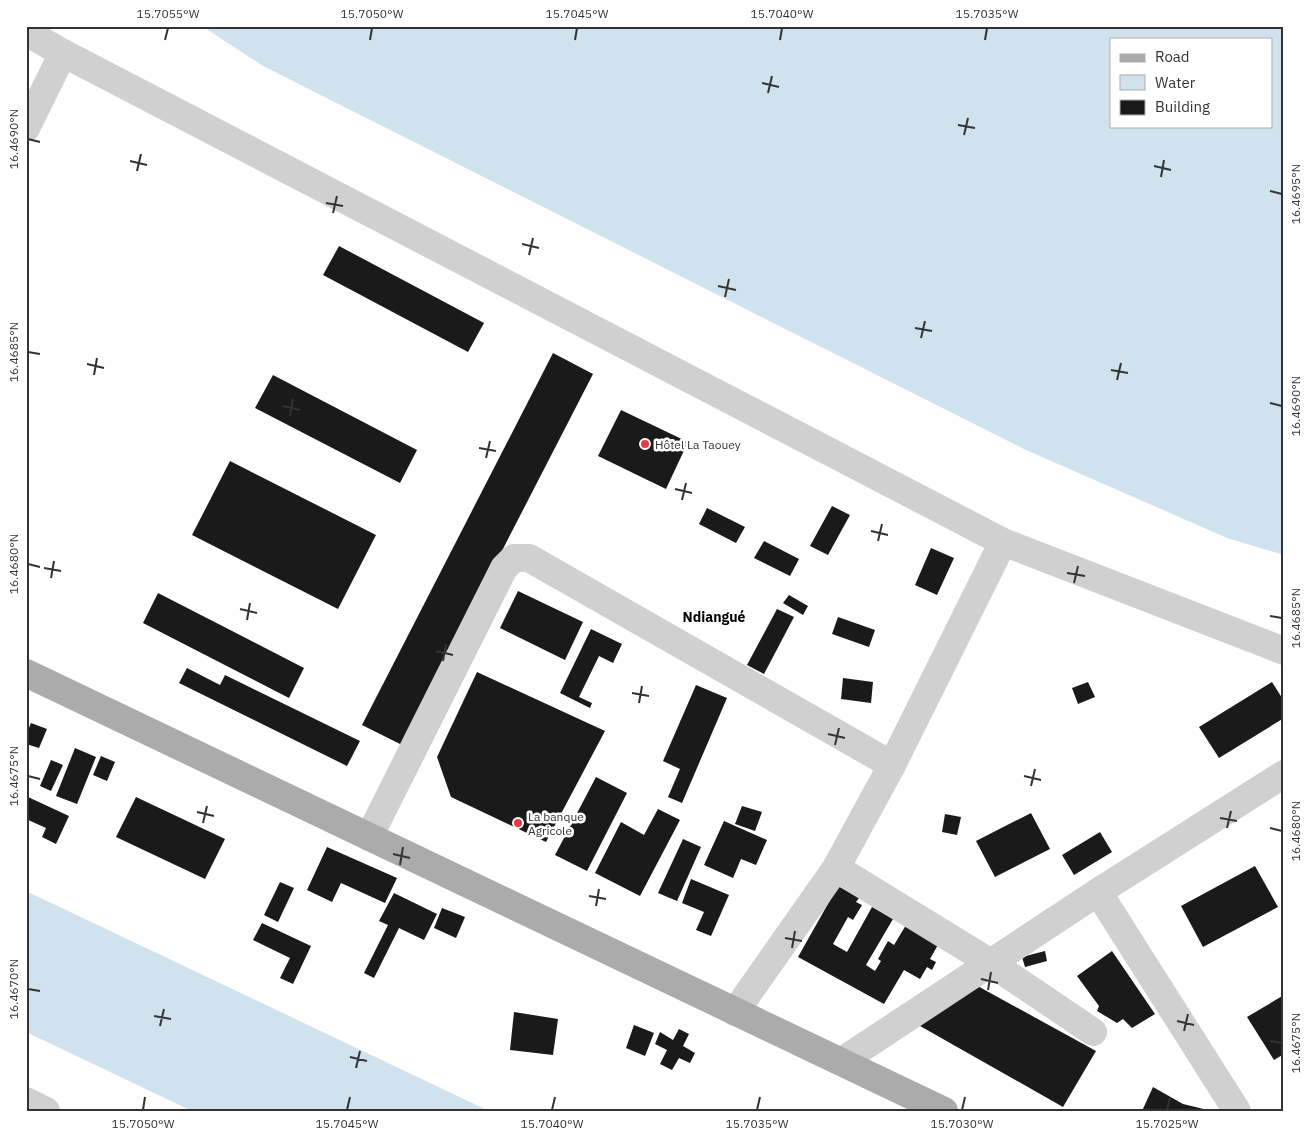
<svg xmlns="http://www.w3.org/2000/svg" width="1310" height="1137" font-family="'IBM Plex Sans',sans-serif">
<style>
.water{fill:#cfe2ee;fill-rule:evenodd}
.building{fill:#1a1a1a}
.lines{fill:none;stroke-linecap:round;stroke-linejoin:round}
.minor{stroke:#d0d0d0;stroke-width:28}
.major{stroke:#ababab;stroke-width:28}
.ticks{fill:none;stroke:#333;stroke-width:2}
.poi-dot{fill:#e63946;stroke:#fff;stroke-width:2}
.labels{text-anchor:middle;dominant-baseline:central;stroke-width:5;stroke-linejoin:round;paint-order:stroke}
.poi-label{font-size:12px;fill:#333;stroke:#fff;text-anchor:start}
.neighbourhood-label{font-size:14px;font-weight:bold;fill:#000;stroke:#fff}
.neatline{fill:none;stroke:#333;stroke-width:2}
.ticks-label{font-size:12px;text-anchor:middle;fill:#333}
</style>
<rect width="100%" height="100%" fill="#fff"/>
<!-- water -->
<g class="water">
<path d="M202,26H1284V555L1227,538L1026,450L263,66ZM1111,39H1271V126H1111Z"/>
<polygon points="26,891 489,1111 192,1111 26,1032"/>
</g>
<!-- building -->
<g class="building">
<polygon points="339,246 484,323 468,352 323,275"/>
<polygon points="553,353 593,374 402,745 362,725"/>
<polygon points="273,375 417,450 400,483 255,408"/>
<polygon points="621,410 688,442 666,489 598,456"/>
<polygon points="230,461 376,535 338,609 192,535"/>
<polygon points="832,506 850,515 828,555 810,546"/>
<polygon points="707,508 745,527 736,543 699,524"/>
<polygon points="764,541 799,559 790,576 754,558"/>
<polygon points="931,548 954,558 937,595 915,585"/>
<polygon points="518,591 583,622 565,660 500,628"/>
<polygon points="158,593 304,668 289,698 143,623"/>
<polygon points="789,595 808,606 803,615 783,603"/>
<polygon points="777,609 794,617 764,674 747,665"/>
<polygon points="838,617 875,630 869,647 832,634"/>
<polygon points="591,629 622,644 613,663 599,656 579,697 592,703 590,708 560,693"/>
<polygon points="187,668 220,685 225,675 360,741 347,766 179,683"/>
<polygon points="477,672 605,731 546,842 451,797 437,757"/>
<polygon points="843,678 873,682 871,703 841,699"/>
<polygon points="1088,682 1095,697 1078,704 1072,688"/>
<polygon points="1272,682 1284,701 1284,718 1219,758 1199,727"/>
<polygon points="696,685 727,698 682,803 668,797 680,769 663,761"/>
<polygon points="31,723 47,729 39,748 26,744 26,735"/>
<polygon points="75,748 96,757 77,804 56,796"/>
<polygon points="101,756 115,762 107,781 93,775"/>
<polygon points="51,760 63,765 51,791 40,786"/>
<polygon points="596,777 627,793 587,871 555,855"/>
<polygon points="28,797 69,816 56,844 42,837 46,828 26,819 26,801"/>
<polygon points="136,797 225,839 205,879 116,837"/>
<polygon points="742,806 762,812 755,831 735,824"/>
<polygon points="658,809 680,820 640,896 595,873 621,822 644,835"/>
<polygon points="1031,813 1050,849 995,877 976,841"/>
<polygon points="945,814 961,817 957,835 942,832"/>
<polygon points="724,821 767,840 756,865 741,859 733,878 704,865"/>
<polygon points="1100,832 1112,852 1074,875 1062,855"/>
<polygon points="683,839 701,847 677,901 658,893"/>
<polygon points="327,847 397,878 385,903 341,883 332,902 307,890"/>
<polygon points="1255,866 1278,907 1203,947 1181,906"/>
<polygon points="691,879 729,895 711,936 696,930 704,912 682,903"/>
<polygon points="280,882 294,888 278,922 264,915"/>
<polygon points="838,886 859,898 856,902 862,905 853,920 848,917 833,944 847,952 872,907 893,919 866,965 875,971 881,961 878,959 888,941 894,945 906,925 939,943 930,959 936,962 932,970 927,967 920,979 904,970 884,1004 798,957"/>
<polygon points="394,893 437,914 424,940 399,928 374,978 364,973 388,925 379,921"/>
<polygon points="442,908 465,917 456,938 434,928"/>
<polygon points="262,923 311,946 293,984 280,978 290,958 253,940"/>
<polygon points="1045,951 1047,961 1025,967 1022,957"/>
<polygon points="1112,951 1155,1014 1132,1028 1123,1019 1117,1023 1097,1011 1099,1006 1077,976"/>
<polygon points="974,984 1096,1051 1063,1107 913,1022"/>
<polygon points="1284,995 1284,1054 1274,1060 1247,1017"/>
<polygon points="514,1012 558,1019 553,1055 510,1050"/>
<polygon points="634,1025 654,1033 645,1056 626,1048"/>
<polygon points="679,1029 689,1034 683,1046 695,1053 690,1063 679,1058 672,1070 660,1064 667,1050 655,1044 660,1032 673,1040"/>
<polygon points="1153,1087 1183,1104 1212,1111 1142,1111"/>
</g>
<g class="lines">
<!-- minor -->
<g class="minor">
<polyline points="26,32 63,53 1003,542 1284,651"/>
<polyline points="26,128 63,53"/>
<polyline points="369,837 504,568 514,558 529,558 892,765"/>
<polyline points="836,868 991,963 1093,1032"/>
<polyline points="1098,892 1237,1111"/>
<polyline points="735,1012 836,868 892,765 1003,542"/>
<polyline points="842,1061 1098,892 1284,774"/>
<polyline points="26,1101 46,1111"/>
</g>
<!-- major -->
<polyline class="major" points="26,673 944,1111"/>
</g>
<!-- ticks -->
<path class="ticks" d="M165,40L168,28M370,40L372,28M575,40L577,28M780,40L782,28M985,40L987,28M762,83L779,87M768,93L772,76M958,125L975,128M964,135L968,118M28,139L40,142M130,161L147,165M1154,166L1171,170M137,171L141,154M1161,177L1164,160M1270,191L1282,194M326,203L343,206M333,213L337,196M522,244L539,248M529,255L533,238M718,286L736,290M725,297L729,279M915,328L932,331M921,338L925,321M28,352L40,354M87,364L104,368M1111,370L1128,373M94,375L97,358M1117,380L1121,363M1270,403L1282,406M283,406L300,410M290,416L293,399M479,448L496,451M486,458L490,441M675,489L692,493M682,500L686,483M871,531L888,535M878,541L882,524M28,564L40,567M44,568L61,571M1067,573L1085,576M51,578L54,561M1074,583L1078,566M240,609L257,613M1270,616L1282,618M247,620L250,603M436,651L453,655M443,661L446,644M632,693L649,696M639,703L642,686M828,734L845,738M835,745L839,728M28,776L40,779M1024,776L1041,780M1031,786L1035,769M197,812L214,816M1220,818L1237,821M203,823L207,806M1227,828L1231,811M1270,828L1282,831M393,854L410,858M400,865L403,847M589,896L606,899M596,906L599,889M785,938L802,941M792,948L795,931M981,979L998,983M28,989L40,991M988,990L991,972M154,1016L171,1019M1177,1021L1194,1025M160,1026L164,1009M1184,1031L1188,1014M1270,1041L1282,1043M350,1057L367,1061M356,1068L360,1051M143,1110L145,1097M347,1110L350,1097M552,1110L555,1097M757,1110L760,1097M962,1110L965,1097M1167,1110L1170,1097"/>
<!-- markers -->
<g class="poi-dot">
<circle cx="645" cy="444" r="5"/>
<circle cx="518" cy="823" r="5"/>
</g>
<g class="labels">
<!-- poi labels -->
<g class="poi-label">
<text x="655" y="444">Hôtel La Taouey</text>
<text x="528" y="816">La banque<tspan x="528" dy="14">Agricole</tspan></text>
</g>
<!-- neighbourhood labels -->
<g class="neighbourhood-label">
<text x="714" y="617">Ndiangué</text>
</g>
</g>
<!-- border -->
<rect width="1310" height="1137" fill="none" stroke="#ffffff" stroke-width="55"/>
<!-- legend -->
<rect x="1110" y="38" width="162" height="90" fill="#ffffff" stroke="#adadad"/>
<rect x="1120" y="54" width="25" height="8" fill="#ababab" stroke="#adadad"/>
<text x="1155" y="62" font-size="15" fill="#333333">Road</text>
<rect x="1120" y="75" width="25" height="15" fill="#cfe2ee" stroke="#adadad"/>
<text x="1155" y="88" font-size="15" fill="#333333">Water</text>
<rect x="1120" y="100" width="25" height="15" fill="#1a1a1a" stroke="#adadad"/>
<text x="1155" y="112" font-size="15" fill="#333333">Building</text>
<rect x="28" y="28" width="1254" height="1082" class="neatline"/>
<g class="ticks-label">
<text x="168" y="18">15.7055°W</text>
<text x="372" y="18">15.7050°W</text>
<text x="577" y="18">15.7045°W</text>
<text x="782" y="18">15.7040°W</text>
<text x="987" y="18">15.7035°W</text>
<text transform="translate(14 139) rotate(-90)" y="4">16.4690°N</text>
<text transform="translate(1296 194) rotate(-90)" y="4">16.4695°N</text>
<text transform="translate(14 352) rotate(-90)" y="4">16.4685°N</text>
<text transform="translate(1296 406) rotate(-90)" y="4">16.4690°N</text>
<text transform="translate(14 564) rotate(-90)" y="4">16.4680°N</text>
<text transform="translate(1296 618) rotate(-90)" y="4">16.4685°N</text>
<text transform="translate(14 776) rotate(-90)" y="4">16.4675°N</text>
<text transform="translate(1296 831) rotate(-90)" y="4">16.4680°N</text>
<text transform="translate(14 989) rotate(-90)" y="4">16.4670°N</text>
<text transform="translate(1296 1043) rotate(-90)" y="4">16.4675°N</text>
<text x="143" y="1128">15.7050°W</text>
<text x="347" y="1128">15.7045°W</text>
<text x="552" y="1128">15.7040°W</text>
<text x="757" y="1128">15.7035°W</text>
<text x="962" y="1128">15.7030°W</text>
<text x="1167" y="1128">15.7025°W</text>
</g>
</svg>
